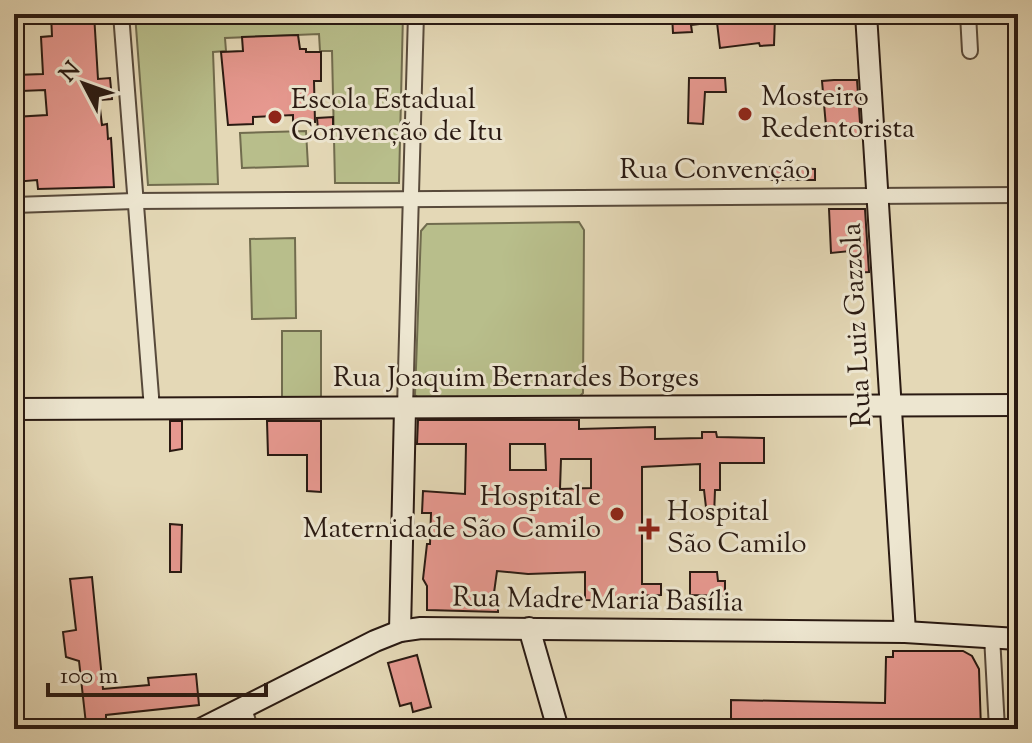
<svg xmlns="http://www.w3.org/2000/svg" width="1032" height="743" font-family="'Sorts Mill Goudy',serif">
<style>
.green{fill:#b8be8b;stroke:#716c4e;stroke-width:2}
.building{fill:#e6988f;stroke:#2a1a12;stroke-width:2;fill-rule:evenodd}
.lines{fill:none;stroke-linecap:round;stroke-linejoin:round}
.street-casing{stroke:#584a3b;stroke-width:18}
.secondary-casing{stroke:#2a1a12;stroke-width:24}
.street{stroke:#ede6d0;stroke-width:14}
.secondary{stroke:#ede6d0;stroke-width:20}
.poi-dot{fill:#8f2418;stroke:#ede6d0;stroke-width:3}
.labels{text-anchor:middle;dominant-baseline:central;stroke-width:6;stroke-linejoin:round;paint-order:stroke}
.poi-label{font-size:28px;fill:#2a1a12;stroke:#ede6d0;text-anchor:start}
.street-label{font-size:28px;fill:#2a1a12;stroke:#ede6d0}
</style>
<rect width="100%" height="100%" fill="#e4d8b6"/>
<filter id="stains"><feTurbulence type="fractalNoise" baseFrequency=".0025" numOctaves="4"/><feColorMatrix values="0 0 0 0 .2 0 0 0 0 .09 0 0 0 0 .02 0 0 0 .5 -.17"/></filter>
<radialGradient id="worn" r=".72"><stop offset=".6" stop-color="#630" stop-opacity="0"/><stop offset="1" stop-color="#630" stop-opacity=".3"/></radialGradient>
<!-- green -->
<g class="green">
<polygon points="135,14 403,14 399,183 335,183 332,51 320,51 319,34 225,38 226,51 213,52 218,184 148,185"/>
<polygon points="306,131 308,166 242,168 240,133"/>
<polygon points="579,222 584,230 583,393 576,400 421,400 415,395 421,231 427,224"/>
<polygon points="295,238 296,318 252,319 250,239"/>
<rect x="282" y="331" width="39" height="71"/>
</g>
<!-- building -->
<g class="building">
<polygon points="51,14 94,14 98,79 110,78 112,99 99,100 102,125 107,124 108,139 111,138 114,187 38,189 37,180 14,182 14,117 47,115 45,90 21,91 21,87 17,88 16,75 43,74 41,37 52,36"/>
<polygon points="672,14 716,14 716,22 691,25 692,32 673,33"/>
<polygon points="716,14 773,14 775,17 774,45 760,46 759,43 720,48"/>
<polygon points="298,35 300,49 306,49 306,52 321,52 321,81 314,81 315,122 293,122 293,115 253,117 253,124 228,125 221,52 243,51 242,37"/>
<polygon points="689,78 725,78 726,92 705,92 703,124 688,123"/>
<polygon points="834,80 857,80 861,136 827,138 822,81"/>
<polygon points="333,117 333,130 318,130 317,118"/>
<polygon points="767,167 815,169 815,180 767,180"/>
<polygon points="829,209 865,209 869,272 851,273 850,251 831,253"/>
<path d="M418,420H579V429L655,427V439L702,438V432H716L717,437L764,438V463H720V490H715L714,516H707L704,490H700V464L642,467V584H661V595L634,596L632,601L585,600V572L528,574L497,571L493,600L498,601V612L427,610V586L423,579L427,544H430L431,513H422L423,491L465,494L466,444H417ZM510,444H545L546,470H510ZM561,459H591V488L560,489Z"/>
<polygon points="170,421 182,421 182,449 170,451"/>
<polygon points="267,421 321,421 321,492 307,491 307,455 268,455"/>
<polygon points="170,524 182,525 181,572 170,572"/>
<polygon points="690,572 717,572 718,581 725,581 725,596 690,595"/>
<polygon points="92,577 103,689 149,685 148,678 196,674 199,705 106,715 106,722 86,724 79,661 66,657 63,632 76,630 70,579"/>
<polygon points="893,651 963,651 972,656 979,669 981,729 851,729 851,722 747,720 747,729 731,729 731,700 885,703 886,657 893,657"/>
<polygon points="417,655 431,707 413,712 411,703 400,706 388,663"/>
</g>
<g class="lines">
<defs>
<g id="street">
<polyline points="121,14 152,409"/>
<polyline points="968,14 970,51"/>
<polyline points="14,205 135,201 1018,195"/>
<polyline points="405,408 416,14"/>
<polyline points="992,636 997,729"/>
<polyline points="244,707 250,729"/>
</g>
<g id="secondary">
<polyline points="866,14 905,632"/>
<polyline points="14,409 1018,405"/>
<polyline points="529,628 558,729"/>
<polyline points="400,631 405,408"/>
<polyline points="201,729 375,641 400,631 421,628 905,632 1018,639"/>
</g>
</defs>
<!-- street casing -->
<use href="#street" class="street-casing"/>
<!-- secondary casing -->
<use href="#secondary" class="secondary-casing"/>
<!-- street -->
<use href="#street" class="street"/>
<!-- secondary -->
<use href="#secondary" class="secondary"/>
</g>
<!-- markers -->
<g class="poi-dot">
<circle cx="745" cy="114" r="8"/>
<circle cx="275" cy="117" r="8"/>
<circle cx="617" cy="514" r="8"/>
<path d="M645 517h8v8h8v8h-8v8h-8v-8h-8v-8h8z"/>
</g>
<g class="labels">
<!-- poi labels -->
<g class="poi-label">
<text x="761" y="98">Mosteiro<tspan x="761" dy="32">Redentorista</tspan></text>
<text x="291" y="101">Escola Estadual<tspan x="291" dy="32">Convenção de Itu</tspan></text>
<text x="601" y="498" text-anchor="end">Hospital e<tspan x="601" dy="32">Maternidade São Camilo</tspan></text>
<text x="667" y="513">Hospital<tspan x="667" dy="32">São Camilo</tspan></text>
</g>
<!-- street labels -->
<g class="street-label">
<text x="715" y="171">Rua Convenção</text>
<text transform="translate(858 325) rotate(-93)">Rua Luiz Gazzola</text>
<text x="516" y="379">Rua Joaquim Bernardes Borges</text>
<text transform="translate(598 601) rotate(1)">Rua Madre Maria Basília</text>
</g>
</g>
<!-- margin -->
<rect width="1032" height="743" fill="none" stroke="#e4d8b6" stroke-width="48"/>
<rect x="16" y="16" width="1000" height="711" fill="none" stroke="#2a1a12" stroke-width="4"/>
<rect x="24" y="24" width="984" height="695" fill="none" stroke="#2a1a12" stroke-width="2"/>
<!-- north arrow -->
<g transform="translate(84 84) rotate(311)" stroke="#ede6d0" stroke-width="6" paint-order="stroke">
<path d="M0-6L14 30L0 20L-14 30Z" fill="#2a1a12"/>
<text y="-12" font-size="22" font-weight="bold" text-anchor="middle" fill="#2a1a12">N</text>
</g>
<!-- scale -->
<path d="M48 683v12h218v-12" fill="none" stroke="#2a1a12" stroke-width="4"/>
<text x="60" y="683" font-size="24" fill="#2a1a12" stroke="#ede6d0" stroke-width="6" paint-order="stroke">100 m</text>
<rect width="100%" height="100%" filter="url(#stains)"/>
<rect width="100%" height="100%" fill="url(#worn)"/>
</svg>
